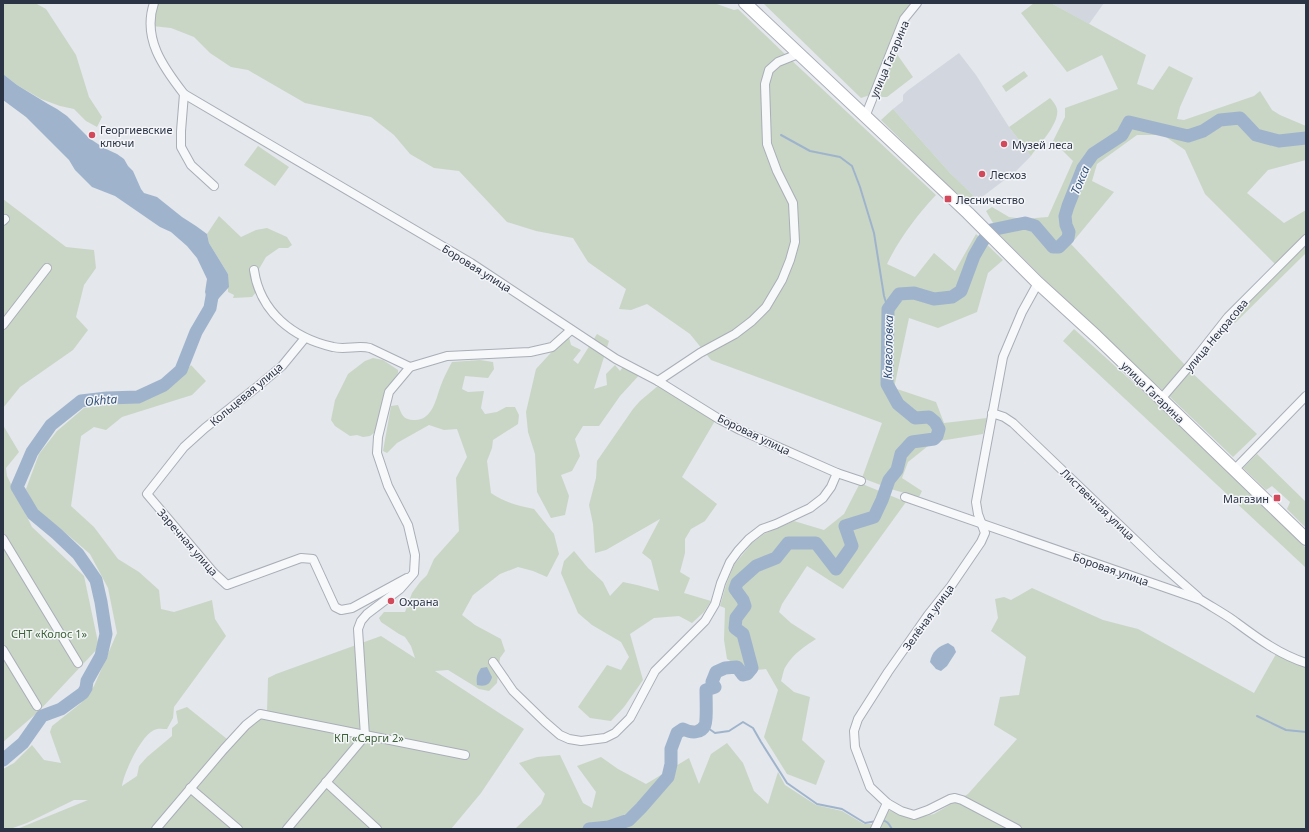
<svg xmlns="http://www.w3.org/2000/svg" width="1309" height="832" font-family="'Noto Sans',sans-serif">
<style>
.built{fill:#d2d6de}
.green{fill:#c9d6c5}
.water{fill:#9fb4cc}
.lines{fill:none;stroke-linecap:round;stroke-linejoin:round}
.stream{stroke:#9fb4cc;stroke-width:2}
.river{stroke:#9fb4cc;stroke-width:13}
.minor-casing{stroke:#a9aeb7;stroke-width:10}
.secondary-casing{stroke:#a9aeb7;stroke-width:14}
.minor{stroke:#f7f8fa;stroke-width:8}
.secondary{stroke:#fff;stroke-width:12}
.poi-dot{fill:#d1495b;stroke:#f4f6f9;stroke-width:1.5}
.labels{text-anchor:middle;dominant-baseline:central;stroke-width:3;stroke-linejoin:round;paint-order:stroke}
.street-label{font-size:11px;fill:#2b3445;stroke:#f4f6f9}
.poi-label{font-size:11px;fill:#2b3445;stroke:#f4f6f9;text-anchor:start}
.park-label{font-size:11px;fill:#3f6138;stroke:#f4f6f9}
.water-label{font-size:12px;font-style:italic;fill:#34527a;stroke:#f4f6f9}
</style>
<rect width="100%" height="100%" fill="#e4e7ec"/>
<!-- built -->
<g class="built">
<polygon points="1051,3 1104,3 1089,24"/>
<polygon points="959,53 976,75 1009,127 1031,156 1015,172 978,200 950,173 893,109 903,101 903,95 907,91"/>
</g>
<!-- green -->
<g class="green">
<polygon points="3,3 35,3 46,9 76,55 89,97 102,117 97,127 86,121 74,109 60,106 41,99 17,85 3,74"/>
<path d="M155,3H714L734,10L738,9L789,58L936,195C917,215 899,239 887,264L915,277L934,253L955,271L976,234L1003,260L988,273L977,312L938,328L909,318L894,388L936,402L944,423L987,418L983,434L933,442L908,462L902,478L922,491L919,497L894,490L862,478L882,423L711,360L690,334L647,304L631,310L619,309L626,289L588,262L573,238L536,231L507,222L459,171L434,168L410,154L394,135L371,117L305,103L248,70L231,67L210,53L194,37L171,28L152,26Z"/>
<polygon points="763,3 911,3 901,18 870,95 861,98"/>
<polygon points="1034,3 1051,3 1146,55 1137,84 1153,90 1169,66 1193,78 1180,107 1177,119 1184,120 1254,96 1260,91 1272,110 1280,115 1306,126 1306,160 1268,170 1247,193 1284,223 1306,210 1306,234 1276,265 1205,194 1185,150 1163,135 1137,135 1097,164 1092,181 1114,192 1071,244 1186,366 1164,392 1044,279 1000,235 986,211 992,207 1009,217 1023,219 1048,217 1073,161 1053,141 1065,117 1065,108 1118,89 1102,55 1067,72 1021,13"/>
<polygon points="894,50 913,77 887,97 882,97 880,96 879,88"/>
<polygon points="1024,71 1028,76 1006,92 1002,86"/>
<path d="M1050,98C1053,101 1056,105 1057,109C1060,123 1039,145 1031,156L1009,127Z"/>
<polygon points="893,109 950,173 978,200 969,203 947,185 881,120"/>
<polygon points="258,146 289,167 275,186 244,165"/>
<polygon points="3,199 66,247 94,250 96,268 84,285 76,317 88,330 73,350 20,387 3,408"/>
<polygon points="219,216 241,237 256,230 267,228 287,237 292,245 288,248 279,248 266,257 259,269 258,290 252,297 233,298 234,295 228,292 228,274 209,243 207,234"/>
<polygon points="1306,244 1306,253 1235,323 1232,319"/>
<polygon points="1074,329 1157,404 1306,548 1306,568 1063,341"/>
<polygon points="597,334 609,341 594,389 607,385 606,374 615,365 620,371 626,363 642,372 620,396 599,426 583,426 575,439 580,456 572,471 561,475 569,496 565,515 551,518 537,492 535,454 528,432 526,412 536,369 559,344 569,337 571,345 581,350 573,360 578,364"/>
<polygon points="373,358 383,360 398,370 398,373 386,391 377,427 375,432 370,436 363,437 357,435 350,436 335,426 331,420 335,400 348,374 365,361"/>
<path d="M480,360L493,362L494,369L488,378L465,376L462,389L468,392L484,391L481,408L485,414L497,412L506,407H515L519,415L518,424L493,440L492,448L487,461L491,493C504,502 518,506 534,509L554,534L559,554L547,577L533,571L518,567L500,574L473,595L462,615L475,625L501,639L505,651L500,658L497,683L489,691L479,689L448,670L435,671L524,729L481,793L451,829H17L88,800H74L27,823L10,829H3V769L14,763L32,745L44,760L61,763L50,732L52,726L81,703L94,686L117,633L108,588L90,554L61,529L36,510L26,489L39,454L57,431L84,408L140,400L163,390L183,374L191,365L206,381L192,395L122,417L106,430L94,427L81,436L71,506L94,527L118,559L139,572L159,590L161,609L174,612L212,600L215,619L226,636L174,707L173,718L167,729C163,729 158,728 154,730C141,736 124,772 122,786L137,776L139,766L147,757L172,736V728L178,723L176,711L187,707L227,739L249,718L267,712L268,678L276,674L381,636L415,658L411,646L405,637L399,634L381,622L379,618L384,612H405L412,593L420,582L427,575L434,559L459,531L456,478L467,457L457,429L444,430L429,425L397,443L387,453L383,451L391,406L398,405C402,415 403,420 415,420C433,420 436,398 441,385C444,377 448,369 452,362Z"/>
<polygon points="1189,370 1257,434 1233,457 1168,395"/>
<polygon points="659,385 716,419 682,477 717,504 705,521 691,529 685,539 685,553 680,572 690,578 684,593 711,601 704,612 692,623 679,616 654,618 630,634 643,680 624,707 611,721 590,718 578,707 607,665 621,670 629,657 621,642 592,625 578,613 561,573 564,561 574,551 588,568 603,582 610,596 623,582 637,585 659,591 651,560 642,553 660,519 606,550 595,553 593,524 589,505 596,478 597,461 633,409 640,401"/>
<polygon points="3,425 19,452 6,468 7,476 32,527 84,576 99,647 38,712 3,742"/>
<polygon points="1257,454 1306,502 1306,528 1287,509 1290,502 1272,486 1266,490 1243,468"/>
<path d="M860,483L906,502L843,589L807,566L782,604L779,612L791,623L816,639C805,646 793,654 786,666C783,670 783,676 781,681L794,692L810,697L802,740L825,761L816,785L787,774L764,737L778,690L766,669L745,671C740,665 734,663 727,659L724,640L725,608L720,606L726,585L734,565L752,543L764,534L794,521L824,530L844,514Z"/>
<polygon points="1032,588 1103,620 1138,629 1254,693 1276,654 1292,662 1306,667 1306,829 880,829 888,810 913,819 934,814 968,794 1017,739 994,725 1000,697 1019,695 1026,657 991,631 998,618 995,599 1004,597 1011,600"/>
<polygon points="727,743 743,763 754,791 768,804 778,772 785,785 816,805 842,811 864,824 875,824 872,829 515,829 541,804 545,794 519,763 537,757 560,755 583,803 592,808 596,792 577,766 601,757 618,769 646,784 689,758 699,784 711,754"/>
</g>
<!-- water -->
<g class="water">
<polygon points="3,74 17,85 48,104 57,109 67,116 89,138 104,148 117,154 124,159 128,166 133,171 141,189 144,193 157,197 182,217 196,226 207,234 209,243 228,274 229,287 210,308 205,292 207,279 197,258 187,246 171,232 160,227 115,196 92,187 75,170 69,160 26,117 3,100"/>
<path d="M948,643L954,647L956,652L947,666L941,671L936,669L930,662C932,651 938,647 948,643Z"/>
<path d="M487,667L492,677C490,685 485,687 477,685C476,677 477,674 481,668Z"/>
</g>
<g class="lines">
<!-- stream -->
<g class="stream">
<polyline points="781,135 810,151 840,157 852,166 860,187 874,233 884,296 888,309"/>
<polyline points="1257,716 1286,730 1306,732"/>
<polyline points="705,726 715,733 729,731 743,722 753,728 761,742 787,783 817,804 842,809 865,823 877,821"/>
<path d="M881,821C887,820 889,824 892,829"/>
</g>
<!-- river -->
<g class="river">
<polyline points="3,760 23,743 42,716 61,709 83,693 86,688 87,681 101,656 106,634 101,602 96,580 78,554 57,534 33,514 17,487 32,452 51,425 81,401 107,398 138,397 164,385 181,370 196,332 210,308 213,291"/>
<path d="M589,829L609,827L629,820L641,808L668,777L671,764V749L677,733L683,729C691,733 701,734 705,725C707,723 706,695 706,690L715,687L712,682L716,672L725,668L737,667L743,675L747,674L752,668L743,634L735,628L736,618L745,606L743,600L735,589L737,583L756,566L776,558L788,543H816L836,569L852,546L845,526L874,517L882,500L889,480L897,470L901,454L912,442L934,439L937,436L939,429L935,422L929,417L915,418L898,404L887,384L888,309L899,294L914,293L934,299L952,297L961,291L974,256L982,242L991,230L1025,223L1035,226L1053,247H1059L1068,238L1069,232L1066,225L1065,216L1068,206L1083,168L1093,154L1122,135L1129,122L1188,136L1203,131L1220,120L1240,118L1256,135L1279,141L1306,138"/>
</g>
<defs>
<g id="minor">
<path d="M154,3C142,38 163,67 184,94L471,263L616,359L658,381L719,419L740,430L837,473L861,481"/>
<polyline points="184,94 181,131 181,147 191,165 214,186"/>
<polyline points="866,117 867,112 904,19 917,3"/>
<polyline points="3,221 5,219"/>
<path d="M254,270C260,312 293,338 333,347C345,350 358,345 370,348L410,367"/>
<polyline points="3,325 47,268"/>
<polyline points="305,338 282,366 257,387 205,428 184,447 147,494 214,573 227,585 301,558 313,559 335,607 341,610 352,608 407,578"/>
<polyline points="658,381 700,353 735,334 752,321 766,307 782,280 790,260 795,242 793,203 777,171 767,144 765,84 769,70 778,62 798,54"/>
<polyline points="1161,399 1191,364 1228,317 1306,239"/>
<polyline points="992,413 1004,417 1013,423 1156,560 1198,597"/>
<polyline points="1235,469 1306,396"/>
<path d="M905,497L1201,600C1212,607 1223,613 1233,620C1256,637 1278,654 1306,663"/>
<polyline points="3,539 78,663"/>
<polyline points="3,650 37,706"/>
<polyline points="493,662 513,691 545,722 560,735 569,739 581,741 605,738 615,733 630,718 655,671 705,621 715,604 721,583 730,562 738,551 749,539 762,529 776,524 810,508 823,498 831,487 837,473"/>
<polyline points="365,736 358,629 361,621 367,614 400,589 414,573 415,555 408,525 388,486 377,453 378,437 389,392 410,367 447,356 530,352 552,347 571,330"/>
<polyline points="326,782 377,829"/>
<polyline points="190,788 238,829"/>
<polyline points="156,829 224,749 246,725 260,714 465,755"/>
<polyline points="287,829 365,736"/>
<polyline points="875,829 887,803"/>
<polyline points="1017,829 962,800 955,798 950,799 928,810 914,815 901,811 887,803 870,787 855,747 854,731 858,719 888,672 928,615 951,586 981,542 985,533 978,514 976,502 1003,357 1022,312 1038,283"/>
</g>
<polyline id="secondary" points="745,3 968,213 1038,283 1096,336 1306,539"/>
</defs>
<!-- minor casing -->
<use href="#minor" class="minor-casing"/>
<!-- secondary casing -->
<use href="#secondary" class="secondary-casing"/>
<!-- minor -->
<use href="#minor" class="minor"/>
<!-- secondary -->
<use href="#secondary" class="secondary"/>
</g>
<!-- markers -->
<g class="poi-dot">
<circle cx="92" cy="135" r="4"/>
<circle cx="1004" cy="144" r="4"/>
<circle cx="982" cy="174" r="4"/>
<rect x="944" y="195" width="8" height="8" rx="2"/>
<rect x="1273" y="494" width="8" height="8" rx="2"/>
<circle cx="391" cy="601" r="4"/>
</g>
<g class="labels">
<!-- street labels -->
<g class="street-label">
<text transform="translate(889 59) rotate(-67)">улица Гагарина</text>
<text transform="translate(477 268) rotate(32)">Боровая улица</text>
<text transform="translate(1216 335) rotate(-50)">улица Некрасова</text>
<text transform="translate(1153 392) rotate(44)">улица Гагарина</text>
<text transform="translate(246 394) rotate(-40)">Кольцевая улица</text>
<text transform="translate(754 434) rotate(26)">Боровая улица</text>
<text transform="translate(1098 504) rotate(44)">Лиственная улица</text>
<text transform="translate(188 542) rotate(49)">Заречная улица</text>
<text transform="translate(1111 569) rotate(19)">Боровая улица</text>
<text transform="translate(928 617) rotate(-54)">Зелёная улица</text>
</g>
<!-- poi labels -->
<g class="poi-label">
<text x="100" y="129">Георгиевские<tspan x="100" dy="13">ключи</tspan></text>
<text x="1012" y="144">Музей леса</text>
<text x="990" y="174">Лесхоз</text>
<text x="956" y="199">Лесничество</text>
<text x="1269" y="498" text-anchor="end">Магазин</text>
<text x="399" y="601">Охрана</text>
</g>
<!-- park labels -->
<g class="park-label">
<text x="49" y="633">СНТ «Колос 1»</text>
<text x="369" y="737">КП «Сярги 2»</text>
</g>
<!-- water labels -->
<g class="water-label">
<text transform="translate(1080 180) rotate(-67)">Токса</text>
<text transform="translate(888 347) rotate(-89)">Кавголовка</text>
<text transform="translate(101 400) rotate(-5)">Okhta</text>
</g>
</g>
<!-- border -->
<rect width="1309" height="832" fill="none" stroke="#2b3445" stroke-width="8"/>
</svg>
